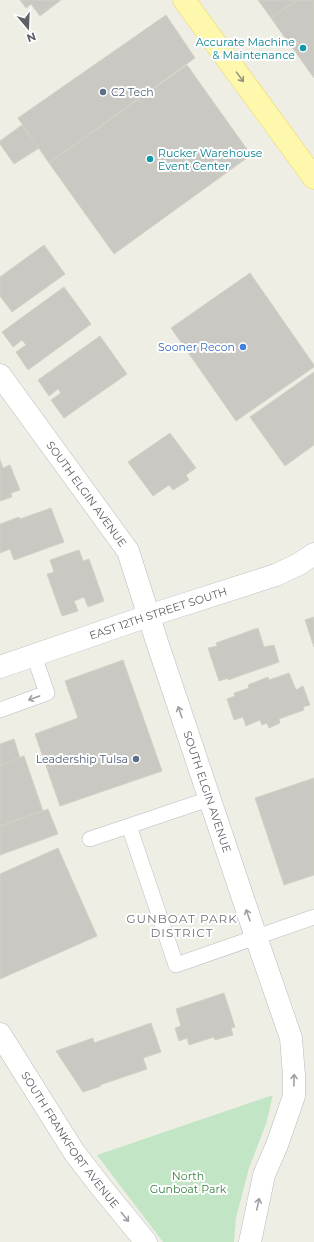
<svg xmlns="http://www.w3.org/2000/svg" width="314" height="1242" font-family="Montserrat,sans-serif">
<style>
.green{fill:#c2e6c5}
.building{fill:#cac8c2;stroke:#d4d0c3}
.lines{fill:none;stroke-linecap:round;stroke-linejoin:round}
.service-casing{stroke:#b7babf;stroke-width:16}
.minor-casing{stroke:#b7babf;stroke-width:23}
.primary-casing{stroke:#efd35e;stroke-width:23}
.service{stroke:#fff;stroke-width:15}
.minor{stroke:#fff;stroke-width:22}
.primary{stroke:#fdf8ac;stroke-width:22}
.oneway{stroke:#95957e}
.oneway2{stroke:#9ea0a3}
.culture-dot{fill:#0f9aa8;stroke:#fff;stroke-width:1.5}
.service-dot{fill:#5c6f8a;stroke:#fff;stroke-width:1.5}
.shop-dot{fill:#3f7fe0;stroke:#fff;stroke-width:1.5}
.labels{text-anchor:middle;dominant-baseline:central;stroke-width:4;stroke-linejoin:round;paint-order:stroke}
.culture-label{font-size:11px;fill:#0d838f;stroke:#fff;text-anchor:end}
.service-label{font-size:11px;fill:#4e5e75;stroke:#fff;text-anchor:start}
.shop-label{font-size:11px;fill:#366cbe;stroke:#fff;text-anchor:end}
.street-label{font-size:11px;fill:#5d6065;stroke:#fff}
.park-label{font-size:11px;fill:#368340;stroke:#fff}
.neighbourhood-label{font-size:12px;letter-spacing:1px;fill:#6e7277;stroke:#fff}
</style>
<rect width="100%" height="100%" fill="#efeee5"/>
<!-- green -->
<polygon class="green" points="273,1095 266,1124 249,1168 236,1218 234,1242 163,1242 97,1155"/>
<!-- building -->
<g class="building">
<polygon points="20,0 61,0 40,16 31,4 26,8"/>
<polygon points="258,0 297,0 271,18"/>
<polygon points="297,0 314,0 314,78 271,18"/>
<polygon points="166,15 195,58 49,163 18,118"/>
<polygon points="187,65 251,155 114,254 49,163"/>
<polygon points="22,125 39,148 14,164 0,144 0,141"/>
<polygon points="44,245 65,274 12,312 0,296 0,277"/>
<polygon points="250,273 314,365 314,367 236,421 171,328"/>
<polygon points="64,287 91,324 28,370 16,352 26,345 22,340 13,347 2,332"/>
<polygon points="100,336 127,374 64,418 51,400 61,393 58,389 49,396 38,380"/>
<polygon points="314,372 314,445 285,466 250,417"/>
<polygon points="170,433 196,468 186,475 189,480 173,490 169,485 153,496 128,462"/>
<polygon points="0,460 3,468 10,465 20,490 11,493 12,497 0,501"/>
<polygon points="51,508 64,542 14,560 10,549 0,553 0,524 19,517 20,519"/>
<polygon points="79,550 83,561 89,559 104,601 88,607 84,597 74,601 78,611 62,616 47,574 54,572 50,560"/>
<polygon points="314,617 314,647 305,620"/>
<polygon points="258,628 264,647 274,645 279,662 228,680 228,678 219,681 208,648 217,646 216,643"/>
<polygon points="123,660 162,771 60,806 35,734 78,718 65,681"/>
<polygon points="289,673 296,690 303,686 310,705 303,707 304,710 279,719 280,723 269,728 267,723 262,725 260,720 246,726 243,717 234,720 227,699 235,696 234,693 249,688 248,685 268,677 269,680"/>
<polygon points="14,739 20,758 0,765 0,744"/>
<polygon points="24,756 43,811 0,826 0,765"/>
<polygon points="314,778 314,875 284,885 255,798"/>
<polygon points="48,809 58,834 0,855 0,826"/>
<polygon points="58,848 97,936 0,979 0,874"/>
<polygon points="224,993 235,1027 231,1028 233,1035 215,1040 214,1037 189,1045 187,1038 179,1041 175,1028 181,1026 176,1009"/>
<polygon points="151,1023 161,1052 143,1058 147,1069 100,1085 101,1086 83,1092 56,1051 93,1038 94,1043"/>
</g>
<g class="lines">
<defs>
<g id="service">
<polyline points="0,710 47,693 34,656"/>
<polyline points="129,826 176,965 314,917"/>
<polyline points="90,839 209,799"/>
</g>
<g id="minor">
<path id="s1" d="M0,375L128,551L157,642L256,937L291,1038L294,1075V1096L277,1145L264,1175L250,1242"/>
<path id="s2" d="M0,667L148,616L276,575L299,564L314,554"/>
<path id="s3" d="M0,1034L74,1152L101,1187L146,1242"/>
</g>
<polyline id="primary" points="184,0 314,178"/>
</defs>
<!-- service casing -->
<use href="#service" class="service-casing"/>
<!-- minor casing -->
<use href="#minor" class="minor-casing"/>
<!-- primary casing -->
<use href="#primary" class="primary-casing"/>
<!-- service -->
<use href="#service" class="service"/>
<!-- minor -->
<use href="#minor" class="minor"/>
<!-- primary -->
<use href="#primary" class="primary"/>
</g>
<!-- one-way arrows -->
<defs><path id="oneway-shaft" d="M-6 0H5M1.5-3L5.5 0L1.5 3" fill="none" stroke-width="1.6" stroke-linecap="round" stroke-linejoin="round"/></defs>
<use class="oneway" href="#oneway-shaft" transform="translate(240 77) rotate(54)"/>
<g class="oneway2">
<use href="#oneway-shaft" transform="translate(34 698) rotate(160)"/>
<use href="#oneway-shaft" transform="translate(180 712) rotate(-109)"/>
<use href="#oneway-shaft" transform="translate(248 915) rotate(-109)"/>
<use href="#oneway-shaft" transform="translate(294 1080) rotate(-89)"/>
<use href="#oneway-shaft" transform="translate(258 1204) rotate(-78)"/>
<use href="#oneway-shaft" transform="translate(125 1217) rotate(51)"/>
</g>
<!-- markers -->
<g class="culture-dot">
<circle cx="303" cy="48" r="4"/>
<circle cx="150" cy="159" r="4"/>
</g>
<g class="service-dot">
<circle cx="103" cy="92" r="4"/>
<circle cx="136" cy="759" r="4"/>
</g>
<circle class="shop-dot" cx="243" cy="347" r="4"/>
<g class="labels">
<!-- culture labels -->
<g class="culture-label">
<text x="295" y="42">Accurate Machine<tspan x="295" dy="13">&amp; Maintenance</tspan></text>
<text x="158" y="153" text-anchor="start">Rucker Warehouse<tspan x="158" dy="13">Event Center</tspan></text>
</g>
<!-- service labels -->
<g class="service-label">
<text x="111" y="92">C2 Tech</text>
<text x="128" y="759" text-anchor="end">Leadership Tulsa</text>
</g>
<!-- shop labels -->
<g class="shop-label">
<text x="235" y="347">Sooner Recon</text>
</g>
<!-- street labels -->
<g class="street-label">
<text stroke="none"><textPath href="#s1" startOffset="147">SOUTH ELGIN AVENUE</textPath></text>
<text stroke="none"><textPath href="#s2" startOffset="167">EAST 12TH STREET SOUTH</textPath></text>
<text stroke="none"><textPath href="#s1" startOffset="471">SOUTH ELGIN AVENUE</textPath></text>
<text stroke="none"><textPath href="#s3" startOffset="127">SOUTH FRANKFORT AVENUE</textPath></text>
</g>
<!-- park labels -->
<g class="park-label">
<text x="188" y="1176">North<tspan x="188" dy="13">Gunboat Park</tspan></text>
</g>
<!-- neighbourhood labels -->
<g class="neighbourhood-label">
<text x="182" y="918">GUNBOAT PARK<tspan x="182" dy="14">DISTRICT</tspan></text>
</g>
</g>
<!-- north arrow -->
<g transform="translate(28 28) rotate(161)" stroke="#ffffff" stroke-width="3" paint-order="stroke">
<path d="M0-3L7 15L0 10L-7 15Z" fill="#5d6065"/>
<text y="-6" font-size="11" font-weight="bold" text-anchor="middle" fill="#5d6065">N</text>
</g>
</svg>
